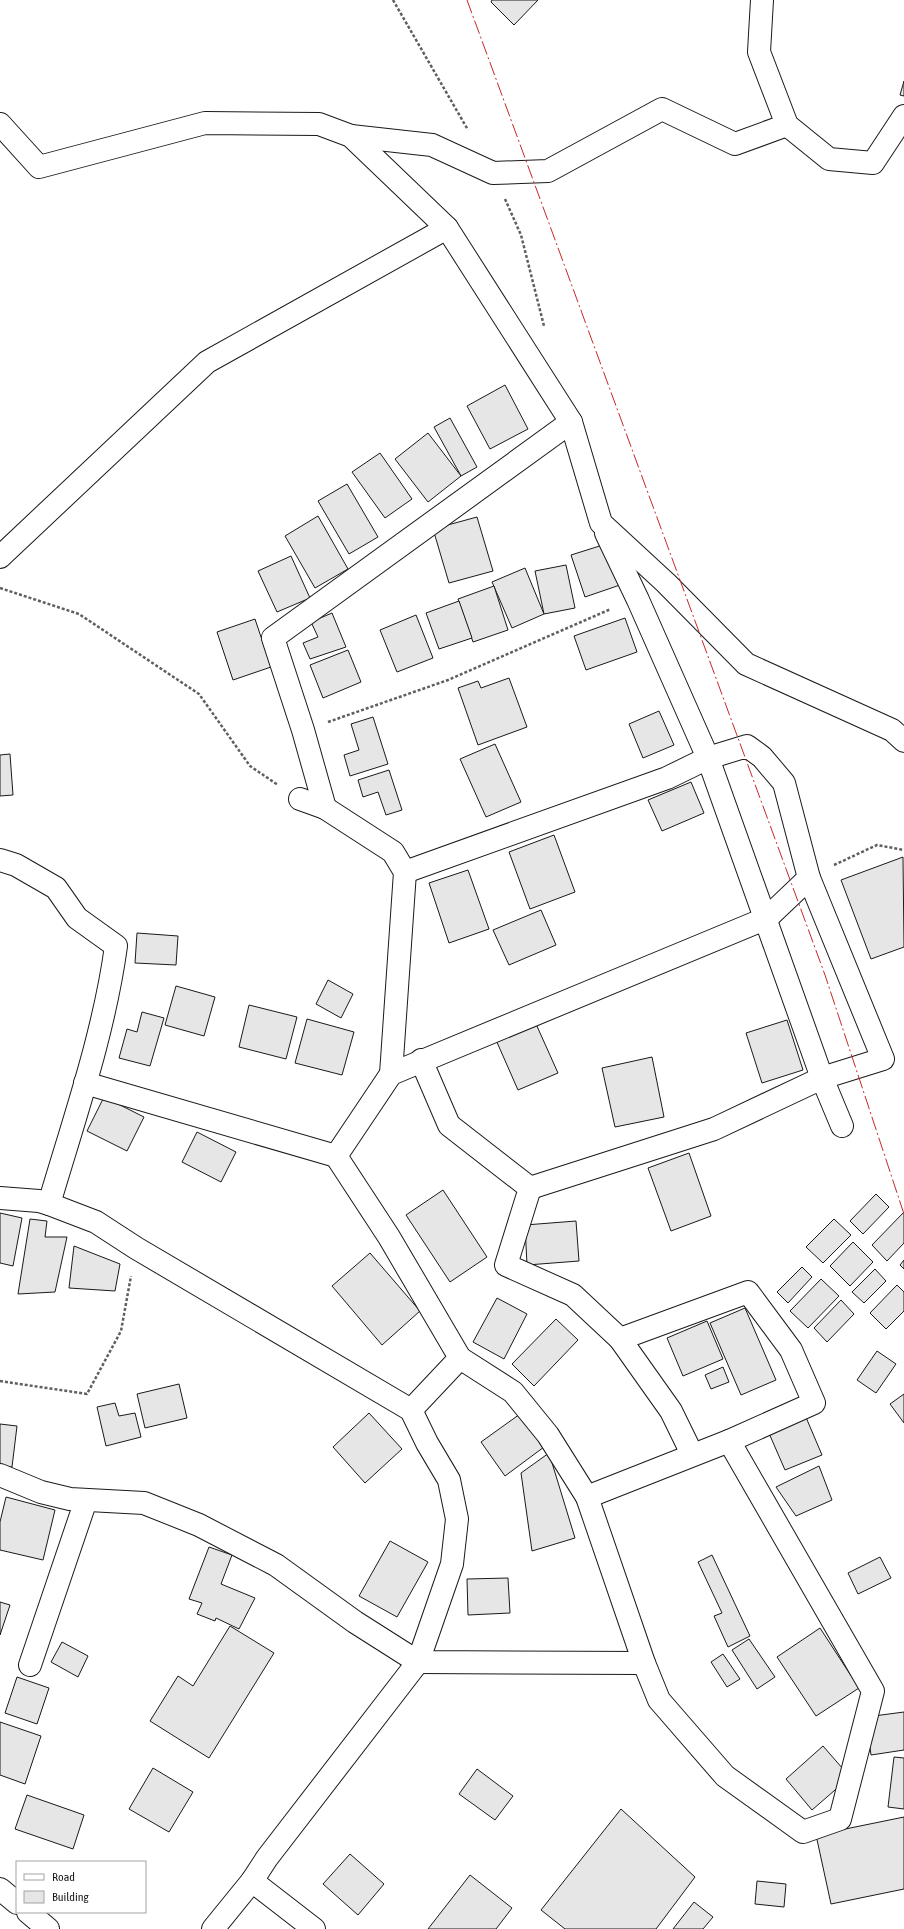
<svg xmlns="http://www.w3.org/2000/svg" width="904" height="1929" font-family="'Asap Condensed',sans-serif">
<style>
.building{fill:#e6e6e6;stroke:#1a1a1a}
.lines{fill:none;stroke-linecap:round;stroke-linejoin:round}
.street-casing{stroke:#1a1a1a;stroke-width:24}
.path{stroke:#5f5f5f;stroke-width:2.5;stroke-dasharray:3 2;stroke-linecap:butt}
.street{stroke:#fff;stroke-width:22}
.power{stroke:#c62828;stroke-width:1;stroke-dasharray:14 3 2 3;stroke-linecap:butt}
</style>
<rect width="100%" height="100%" fill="#fff"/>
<!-- building -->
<g class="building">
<polygon points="492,0 538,0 514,25 491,2"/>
<polygon points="904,81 904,96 900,95"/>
<polygon points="505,385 528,429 490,449 467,406"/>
<polygon points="450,418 477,467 461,476 434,427"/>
<polygon points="428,433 461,476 428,502 395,459"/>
<polygon points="380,453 412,499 385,518 352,472"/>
<polygon points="347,484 378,537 349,554 318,501"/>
<polygon points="318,516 348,569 315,588 285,536"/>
<polygon points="477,517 493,571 449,583 433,529"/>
<polygon points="606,544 620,585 585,597 571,555"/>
<polygon points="291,556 310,598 277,612 258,571"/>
<polygon points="566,565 575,608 544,614 535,571"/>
<polygon points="525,568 544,614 512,628 492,582"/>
<polygon points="494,586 508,630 473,642 458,599"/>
<polygon points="459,601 472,638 439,649 426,613"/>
<polygon points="332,613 346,647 310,659 303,643 318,637 311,622"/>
<polygon points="416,615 433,658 397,672 380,630"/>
<polygon points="625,618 637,652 586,670 574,636"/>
<polygon points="255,619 271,667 233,680 217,632"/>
<polygon points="348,650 361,682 323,698 310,665"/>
<polygon points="509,678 527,727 478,745 458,688 478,681 481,688"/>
<polygon points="659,711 674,745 643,758 629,724"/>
<polygon points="373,717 388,764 350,776 344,755 359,750 351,724"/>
<polygon points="495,744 521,802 486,817 460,759"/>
<polygon points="10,754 13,795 0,796 0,755"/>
<polygon points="389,770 402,810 386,815 378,792 363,797 358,780"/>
<polygon points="691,782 704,813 662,831 648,800"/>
<polygon points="554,835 575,892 530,909 509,852"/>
<polygon points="903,857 904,947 871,959 841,880"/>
<polygon points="468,870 489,929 449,943 429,883"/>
<polygon points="541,910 556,945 509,965 493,930"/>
<polygon points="137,933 178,936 176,965 135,963"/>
<polygon points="328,980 353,994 341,1018 316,1004"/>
<polygon points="176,986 215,997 204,1036 165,1025"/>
<polygon points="249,1005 297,1017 286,1059 239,1047"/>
<polygon points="142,1012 164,1018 150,1066 119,1058 127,1029 137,1032"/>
<polygon points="307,1019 354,1032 342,1075 295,1063"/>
<polygon points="787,1020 803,1070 762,1083 746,1033"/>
<polygon points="536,1024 558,1073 518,1090 496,1040"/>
<polygon points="652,1057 664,1117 615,1127 602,1068"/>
<polygon points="104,1097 144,1117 127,1151 87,1131"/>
<polygon points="197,1132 236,1152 221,1182 182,1162"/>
<polygon points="689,1153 711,1216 671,1231 648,1168"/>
<polygon points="443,1190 487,1257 450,1282 406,1215"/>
<polygon points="876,1194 889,1207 863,1234 850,1221"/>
<polygon points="904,1212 904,1243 887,1261 872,1245"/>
<polygon points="0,1213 22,1218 13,1266 0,1263"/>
<polygon points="30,1219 47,1221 45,1237 67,1237 55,1292 18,1294"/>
<polygon points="834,1219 851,1235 823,1263 806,1247"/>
<polygon points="576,1221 579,1261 527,1265 525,1225"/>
<polygon points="853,1242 873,1262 850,1286 830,1266"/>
<polygon points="74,1246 120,1264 115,1291 69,1288"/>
<polygon points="370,1253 420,1311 382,1345 332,1286"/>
<polygon points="904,1260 904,1269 900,1265"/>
<polygon points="802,1267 812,1277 788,1303 777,1292"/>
<polygon points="875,1269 886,1281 864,1303 852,1292"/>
<polygon points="821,1279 839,1296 808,1328 790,1311"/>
<polygon points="897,1285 904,1292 904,1311 886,1329 870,1313"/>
<polygon points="497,1298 527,1314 504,1359 473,1342"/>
<polygon points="841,1300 854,1314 827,1342 814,1328"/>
<polygon points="745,1308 776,1380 741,1395 710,1323"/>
<polygon points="556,1319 578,1340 534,1386 512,1364"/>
<polygon points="707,1321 723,1359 683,1376 667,1338"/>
<polygon points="877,1351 896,1364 876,1393 857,1380"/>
<polygon points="723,1367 729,1382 711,1389 705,1375"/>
<polygon points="179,1384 187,1418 145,1428 137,1394"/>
<polygon points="904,1394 904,1423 890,1404"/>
<polygon points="115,1403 119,1416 135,1413 141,1437 106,1446 97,1407"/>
<polygon points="369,1413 402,1449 365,1483 333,1447"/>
<polygon points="520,1414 544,1447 505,1476 481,1442"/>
<polygon points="805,1415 822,1455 785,1470 768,1431"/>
<polygon points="0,1424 17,1426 12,1467 0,1466"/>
<polygon points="549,1453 575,1538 532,1551 521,1473"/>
<polygon points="819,1466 832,1500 796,1516 776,1487"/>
<polygon points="6,1497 55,1510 43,1560 0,1550 0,1522"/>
<polygon points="390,1541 428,1562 397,1617 359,1596"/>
<polygon points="209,1547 232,1555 221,1584 255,1598 239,1629 216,1618 215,1621 197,1614 202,1603 189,1599"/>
<polygon points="712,1555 750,1636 728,1647 714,1616 722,1613 698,1562"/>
<polygon points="880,1557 891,1578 858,1594 848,1573"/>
<polygon points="508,1578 510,1613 468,1615 467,1579"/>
<polygon points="0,1602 10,1605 0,1635"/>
<polygon points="230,1626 274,1653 209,1758 150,1721 178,1676 193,1686"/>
<polygon points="820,1628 859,1688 816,1716 777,1657"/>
<polygon points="749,1639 775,1677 757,1689 732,1650"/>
<polygon points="62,1642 88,1656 78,1677 51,1662"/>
<polygon points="723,1654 740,1679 727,1687 711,1662"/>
<polygon points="17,1677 49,1688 37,1724 5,1713"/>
<polygon points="904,1712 904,1750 871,1755 866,1717"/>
<polygon points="0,1722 41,1736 25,1784 0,1775"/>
<polygon points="823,1746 850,1777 812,1810 786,1779"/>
<polygon points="894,1757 904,1758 904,1809 888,1807"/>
<polygon points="153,1768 193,1792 169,1832 129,1809"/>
<polygon points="477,1769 513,1796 495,1820 459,1794"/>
<polygon points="27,1795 84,1815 73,1849 15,1829"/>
<polygon points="621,1809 695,1877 656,1929 565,1929 541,1910"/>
<polygon points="904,1817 904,1889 831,1904 816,1835"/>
<polygon points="350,1854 384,1884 358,1915 323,1884"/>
<polygon points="470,1875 512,1908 496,1929 428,1929"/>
<polygon points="757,1881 786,1884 784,1907 755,1904"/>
<polygon points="694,1902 713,1917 703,1929 673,1929"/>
</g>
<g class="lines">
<defs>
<g id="street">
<polyline points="762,0 759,52 787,125 829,159 873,163 904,116"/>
<polyline points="0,124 39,167 205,123 319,124 351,136 447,228 571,422 601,523 666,583 746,664 892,730 904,741"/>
<polyline points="351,136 432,145 493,173 548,171 662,109 735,144 787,125"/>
<polyline points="606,533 638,600 708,758 822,1078 842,1126"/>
<polyline points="0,557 207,362 447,228"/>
<polyline points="300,799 325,808 393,852 405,872 391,1074"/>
<polyline points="325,808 303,730 273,638 571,422"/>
<path d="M0,860L16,865L56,888L77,918L116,946C104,1034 74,1119 49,1204"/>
<polyline points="405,872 667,778 708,758 747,746 762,757 784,783 809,878 883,1059 822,1078 714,1129 530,1188"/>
<polyline points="421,1060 449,1125 530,1188 506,1265 573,1295 620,1339 671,1411 692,1454"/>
<polyline points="85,1083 336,1156"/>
<polyline points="0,1198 39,1201 49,1204 96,1222 136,1248 411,1410 427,1443 449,1480 457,1519 452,1564 418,1662 267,1858 252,1881 213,1929"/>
<polyline points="620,1339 748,1292 791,1350 814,1403 729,1441"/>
<polyline points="460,1358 513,1392 548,1435 587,1497 644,1663"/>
<polyline points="411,1410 460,1358 389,1237 336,1156 391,1074 767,918 809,878"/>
<polyline points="0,1475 41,1492 70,1499 144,1503 199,1525 276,1565 355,1622 418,1662 644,1663 659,1700 725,1776 803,1832 840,1819 873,1691 729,1441 587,1497"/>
<polyline points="30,1665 86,1500"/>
<polyline points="252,1881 314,1929"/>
<polyline points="0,1889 17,1903"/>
<polyline points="28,1912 48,1929"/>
</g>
</defs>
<!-- street casing -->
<use href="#street" class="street-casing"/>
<!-- path -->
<g class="path">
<polyline points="393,0 468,130"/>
<polyline points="505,199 521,235 544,326"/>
<polyline points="0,588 79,614 199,694 250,766 278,785"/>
<polyline points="328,722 448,680 611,609"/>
<polyline points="834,865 877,845 904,850"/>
<polyline points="0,1381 87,1394 121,1331 131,1276"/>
</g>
<!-- street -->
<use href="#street" class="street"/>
<!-- power -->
<polyline class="power" points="467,0 825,975 904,1214"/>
</g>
<!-- legend -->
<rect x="16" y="1861" width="130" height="52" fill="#ffffff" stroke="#a3a3a3"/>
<rect x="24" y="1874" width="20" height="6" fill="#ffffff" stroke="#a3a3a3"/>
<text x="52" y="1881" font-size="12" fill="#1a1a1a">Road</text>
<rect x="24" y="1891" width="20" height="12" fill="#e6e6e6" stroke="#a3a3a3"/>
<text x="52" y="1901" font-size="12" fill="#1a1a1a">Building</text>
</svg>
